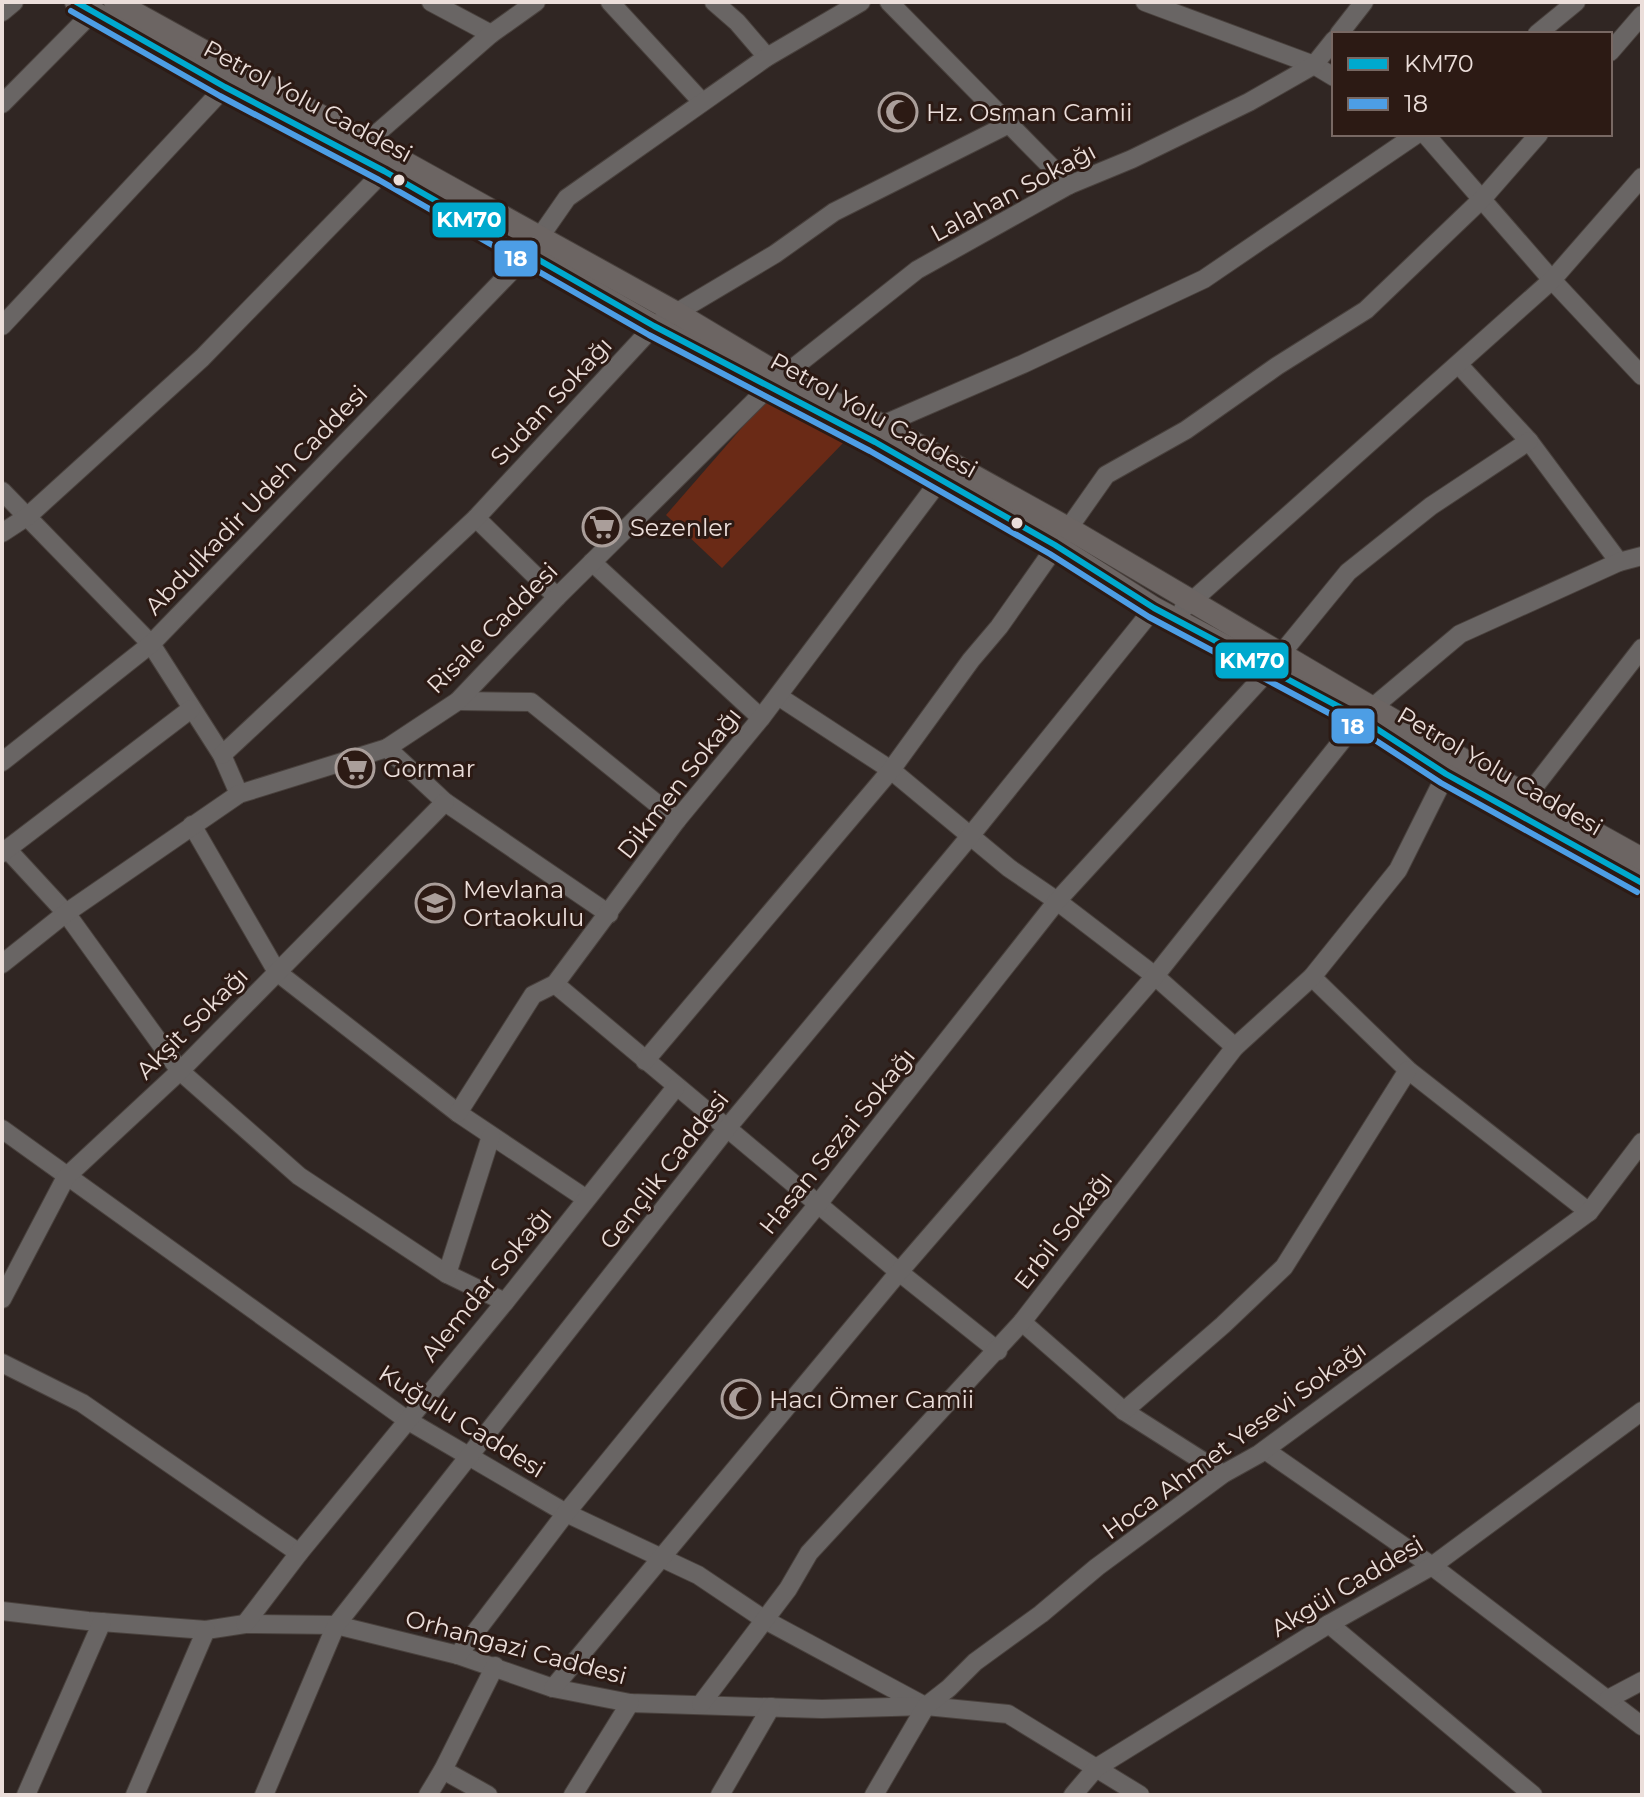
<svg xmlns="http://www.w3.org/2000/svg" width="1644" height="1797" font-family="Montserrat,sans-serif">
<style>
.green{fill:#6a2a16}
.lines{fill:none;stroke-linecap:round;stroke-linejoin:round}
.minor-casing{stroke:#49413d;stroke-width:20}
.major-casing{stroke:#49413d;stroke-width:24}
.minor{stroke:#696564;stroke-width:18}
.major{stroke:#6c6563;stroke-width:22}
.bus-1-casing{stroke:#2c1a14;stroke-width:12}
.bus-2-casing{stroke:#2c1a14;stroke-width:12}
.bus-1{stroke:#00a9ce;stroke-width:6}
.bus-2{stroke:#4d9ee5;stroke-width:6}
.bus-dot{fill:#ebdeda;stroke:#2c1a14;stroke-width:3}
.labels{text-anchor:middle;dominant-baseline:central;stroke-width:6;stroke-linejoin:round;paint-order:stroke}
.street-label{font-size:24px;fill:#ebdeda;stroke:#2c1a14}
.poi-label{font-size:24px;fill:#ebdeda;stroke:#2c1a14;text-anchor:start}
.line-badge{stroke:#2c1a14;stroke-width:3}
.badge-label{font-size:22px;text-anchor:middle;font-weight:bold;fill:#fff}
</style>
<rect width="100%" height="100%" fill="#302623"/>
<!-- green -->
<polygon class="green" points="765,401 847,439 722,568 666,515"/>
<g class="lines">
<defs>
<g id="minor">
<polyline points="431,2 491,34"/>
<polyline points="610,2 702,102"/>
<polyline points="714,2 737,22 767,57"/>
<polyline points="889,2 1069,185"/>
<polyline points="1145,2 1314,65 1334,77"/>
<polyline points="2,12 14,2"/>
<polyline points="1339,34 1364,2"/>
<polyline points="1537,34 1576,2"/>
<polyline points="1610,52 1642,15"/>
<polyline points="2,104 94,11"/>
<polyline points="1425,134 1552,280 1642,376"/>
<polyline points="360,148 491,34 536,2"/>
<polyline points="2,326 225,87"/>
<polyline points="1459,365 1529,441 1619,562"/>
<polyline points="878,434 882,425 1023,364 1204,279 1417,134"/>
<polyline points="2,491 151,644 222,755 239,794"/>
<polyline points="476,518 557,597"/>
<polyline points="2,533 28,516 202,358 384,171"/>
<polyline points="592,562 761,718"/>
<polyline points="1183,609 1552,280 1642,177"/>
<polyline points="1281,654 1348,572 1431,506 1529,441"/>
<polyline points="778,696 891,770 1009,868 1057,901 1155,976 1235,1047"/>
<polyline points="458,701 531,702 677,820"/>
<polyline points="387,748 445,802 609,914"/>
<polyline points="222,755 476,518 654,326 775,254 834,212 1007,125"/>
<polyline points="2,762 151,644 528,254 567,198 767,57 861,2"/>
<polyline points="1528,795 1642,648"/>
<polyline points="192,825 277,972 458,1113 585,1198"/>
<polyline points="7,849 66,913 180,1071 299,1176 447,1274 505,1302"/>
<polyline points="2,853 191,709"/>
<polyline points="2,964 66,913 239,794 387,748 458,701 557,597 769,387 917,270 1069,185 1132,159 1249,102 1314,65 1334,40"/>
<polyline points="1312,977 1408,1070 1589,1212"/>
<polyline points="555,984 899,1272 998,1351"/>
<polyline points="645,1061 891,770 971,660 999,627 1106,475 1186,430 1277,366 1366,310 1483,198 1539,134"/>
<polyline points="458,1113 533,995 555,984 677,820 761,718 940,480"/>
<polyline points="2,1129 407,1420 566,1513 698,1575 765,1620 923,1705"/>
<polyline points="447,1274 491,1136"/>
<polyline points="2,1299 66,1177 180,1071 445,802"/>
<polyline points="1022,1322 1124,1411 1223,1474"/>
<polyline points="2,1363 82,1403 299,1553"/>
<polyline points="1124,1411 1223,1325 1284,1267 1408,1070"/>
<polyline points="1265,1450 1432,1566 1642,1726"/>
<polyline points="2,1611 88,1621 206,1630 245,1624 336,1625 458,1655 553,1688 630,1703 822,1709 926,1706 1008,1714 1140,1795"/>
<polyline points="245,1624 299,1553 505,1302 676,1087"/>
<polyline points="1329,1624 1533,1795"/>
<polyline points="458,1655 566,1513 818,1204 1057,901 1269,670"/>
<polyline points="553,1688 899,1272 1155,976 1360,718 1460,634 1619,562 1642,556"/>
<polyline points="1608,1699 1642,1681"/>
<polyline points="701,1704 788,1589 809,1553 1022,1322 1235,1047 1312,977 1398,870 1446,774"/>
<polyline points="443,1770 488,1795"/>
<polyline points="26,1795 102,1622"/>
<polyline points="135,1795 206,1630"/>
<polyline points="264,1795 336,1625 728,1127 971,835 1154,608"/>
<polyline points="428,1795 443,1770 495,1666"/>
<polyline points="573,1795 630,1703"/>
<polyline points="720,1795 771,1707"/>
<polyline points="874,1795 926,1706 949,1688 975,1662 1041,1614 1097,1567 1223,1474 1259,1454 1589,1212 1642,1142"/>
<polyline points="1073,1795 1096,1768 1329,1624 1432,1566 1642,1411"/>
</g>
<g id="major">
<polyline points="76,2 225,87 384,171 654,326 875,442 1055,545 1154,608 1360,718 1446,774 1642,883"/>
<polyline points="115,2 675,312 802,388 882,425 1073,531 1410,730 1642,859"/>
</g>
</defs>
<!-- minor casing -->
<use href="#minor" class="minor-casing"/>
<!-- major casing -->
<use href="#major" class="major-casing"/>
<!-- minor -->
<use href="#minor" class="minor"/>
<!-- major -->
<use href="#major" class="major"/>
<defs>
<polyline id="bus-1" points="76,2 225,87 384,171 654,326 875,442 1055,545 1154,608 1360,718 1446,774 1642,883"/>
<polyline id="bus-2" points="71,11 220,96 379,180 649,335 870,451 1050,554 1149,617 1355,727 1441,783 1637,892"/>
</defs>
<!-- bus-1 casing -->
<use href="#bus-1" class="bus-1-casing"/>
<!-- bus-2 casing -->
<use href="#bus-2" class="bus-2-casing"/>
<!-- bus-1 -->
<use href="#bus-1" class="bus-1"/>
<!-- bus-2 -->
<use href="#bus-2" class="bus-2"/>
</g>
<!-- icons -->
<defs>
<symbol id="mosque-ring" viewBox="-11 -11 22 22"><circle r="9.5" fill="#2c1a14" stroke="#aa9e9a" stroke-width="1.5"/><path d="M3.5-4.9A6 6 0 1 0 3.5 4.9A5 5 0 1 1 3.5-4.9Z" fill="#aa9e9a"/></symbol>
<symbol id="supermarket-ring" viewBox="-11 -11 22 22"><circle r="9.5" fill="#2c1a14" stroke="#aa9e9a" stroke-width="1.5"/><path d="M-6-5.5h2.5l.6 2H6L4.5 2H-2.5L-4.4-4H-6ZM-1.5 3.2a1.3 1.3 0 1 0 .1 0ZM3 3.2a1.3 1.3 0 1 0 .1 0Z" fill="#aa9e9a"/></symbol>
<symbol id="school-ring" viewBox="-11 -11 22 22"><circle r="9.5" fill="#2c1a14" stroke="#aa9e9a" stroke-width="1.5"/><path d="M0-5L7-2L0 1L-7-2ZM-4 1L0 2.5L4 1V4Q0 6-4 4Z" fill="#aa9e9a"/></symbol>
</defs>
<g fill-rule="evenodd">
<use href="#mosque-ring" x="876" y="90" width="44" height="44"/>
<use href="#supermarket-ring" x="580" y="505" width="44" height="44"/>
<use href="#supermarket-ring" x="333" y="746" width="44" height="44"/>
<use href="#school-ring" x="413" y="881" width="44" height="44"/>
<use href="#mosque-ring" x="719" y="1377" width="44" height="44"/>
</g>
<!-- markers -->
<g class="bus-dot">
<circle cx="399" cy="180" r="7"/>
<circle cx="1017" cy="523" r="7"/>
</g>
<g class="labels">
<!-- street labels -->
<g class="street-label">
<text transform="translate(308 101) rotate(28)">Petrol Yolu Caddesi</text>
<text transform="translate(1013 192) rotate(-28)">Lalahan Sokağı</text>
<text transform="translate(551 401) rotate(-47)">Sudan Sokağı</text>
<text transform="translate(874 415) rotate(29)">Petrol Yolu Caddesi</text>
<text transform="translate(256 500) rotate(-46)">Abdulkadir Udeh Caddesi</text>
<text transform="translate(492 628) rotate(-45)">Risale Caddesi</text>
<text transform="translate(1500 771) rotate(30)">Petrol Yolu Caddesi</text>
<text transform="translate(679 783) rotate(-52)">Dikmen Sokağı</text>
<text transform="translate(192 1023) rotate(-45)">Akşit Sokağı</text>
<text transform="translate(837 1141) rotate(-51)">Hasan Sezai Sokağı</text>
<text transform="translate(664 1170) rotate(-52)">Gençlik Caddesi</text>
<text transform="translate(1063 1230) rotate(-52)">Erbil Sokağı</text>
<text transform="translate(486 1284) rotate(-51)">Alemdar Sokağı</text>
<text transform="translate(462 1421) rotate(32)">Kuğulu Caddesi</text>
<text transform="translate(1234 1440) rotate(-36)">Hoca Ahmet Yesevi Sokağı</text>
<text transform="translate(1347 1586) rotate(-31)">Akgül Caddesi</text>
<text transform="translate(516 1647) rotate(15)">Orhangazi Caddesi</text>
</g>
<!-- poi labels -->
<g class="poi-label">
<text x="926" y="112">Hz. Osman Camii</text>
<text x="630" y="527">Sezenler</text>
<text x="383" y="768">Gormar</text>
<text x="463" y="889">Mevlana<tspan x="463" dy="28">Ortaokulu</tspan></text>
<text x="769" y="1399">Hacı Ömer Camii</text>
</g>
</g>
<g class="line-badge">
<rect x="431" y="201" width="76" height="38" rx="8" fill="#00a9ce"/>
<rect x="493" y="239" width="46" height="39" rx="8" fill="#4d9ee5"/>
<rect x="1214" y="641" width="76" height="39" rx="8" fill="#00a9ce"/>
<rect x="1330" y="707" width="46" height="38" rx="8" fill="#4d9ee5"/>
</g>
<g class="badge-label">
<text x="469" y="227">KM70</text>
<text x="516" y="266">18</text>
<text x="1252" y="668">KM70</text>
<text x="1353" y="734">18</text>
</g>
<!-- border -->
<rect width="1644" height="1797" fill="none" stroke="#ebdeda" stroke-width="8"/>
<!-- legend -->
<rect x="1332" y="32" width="280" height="104" fill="#2c1a14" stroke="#786863" stroke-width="2"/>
<rect x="1348" y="58" width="40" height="12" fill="#00a9ce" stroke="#786863" stroke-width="2"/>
<text x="1404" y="72" font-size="24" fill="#ebdeda">KM70</text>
<rect x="1348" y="98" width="40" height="12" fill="#4d9ee5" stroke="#786863" stroke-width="2"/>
<text x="1404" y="112" font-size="24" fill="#ebdeda">18</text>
</svg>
